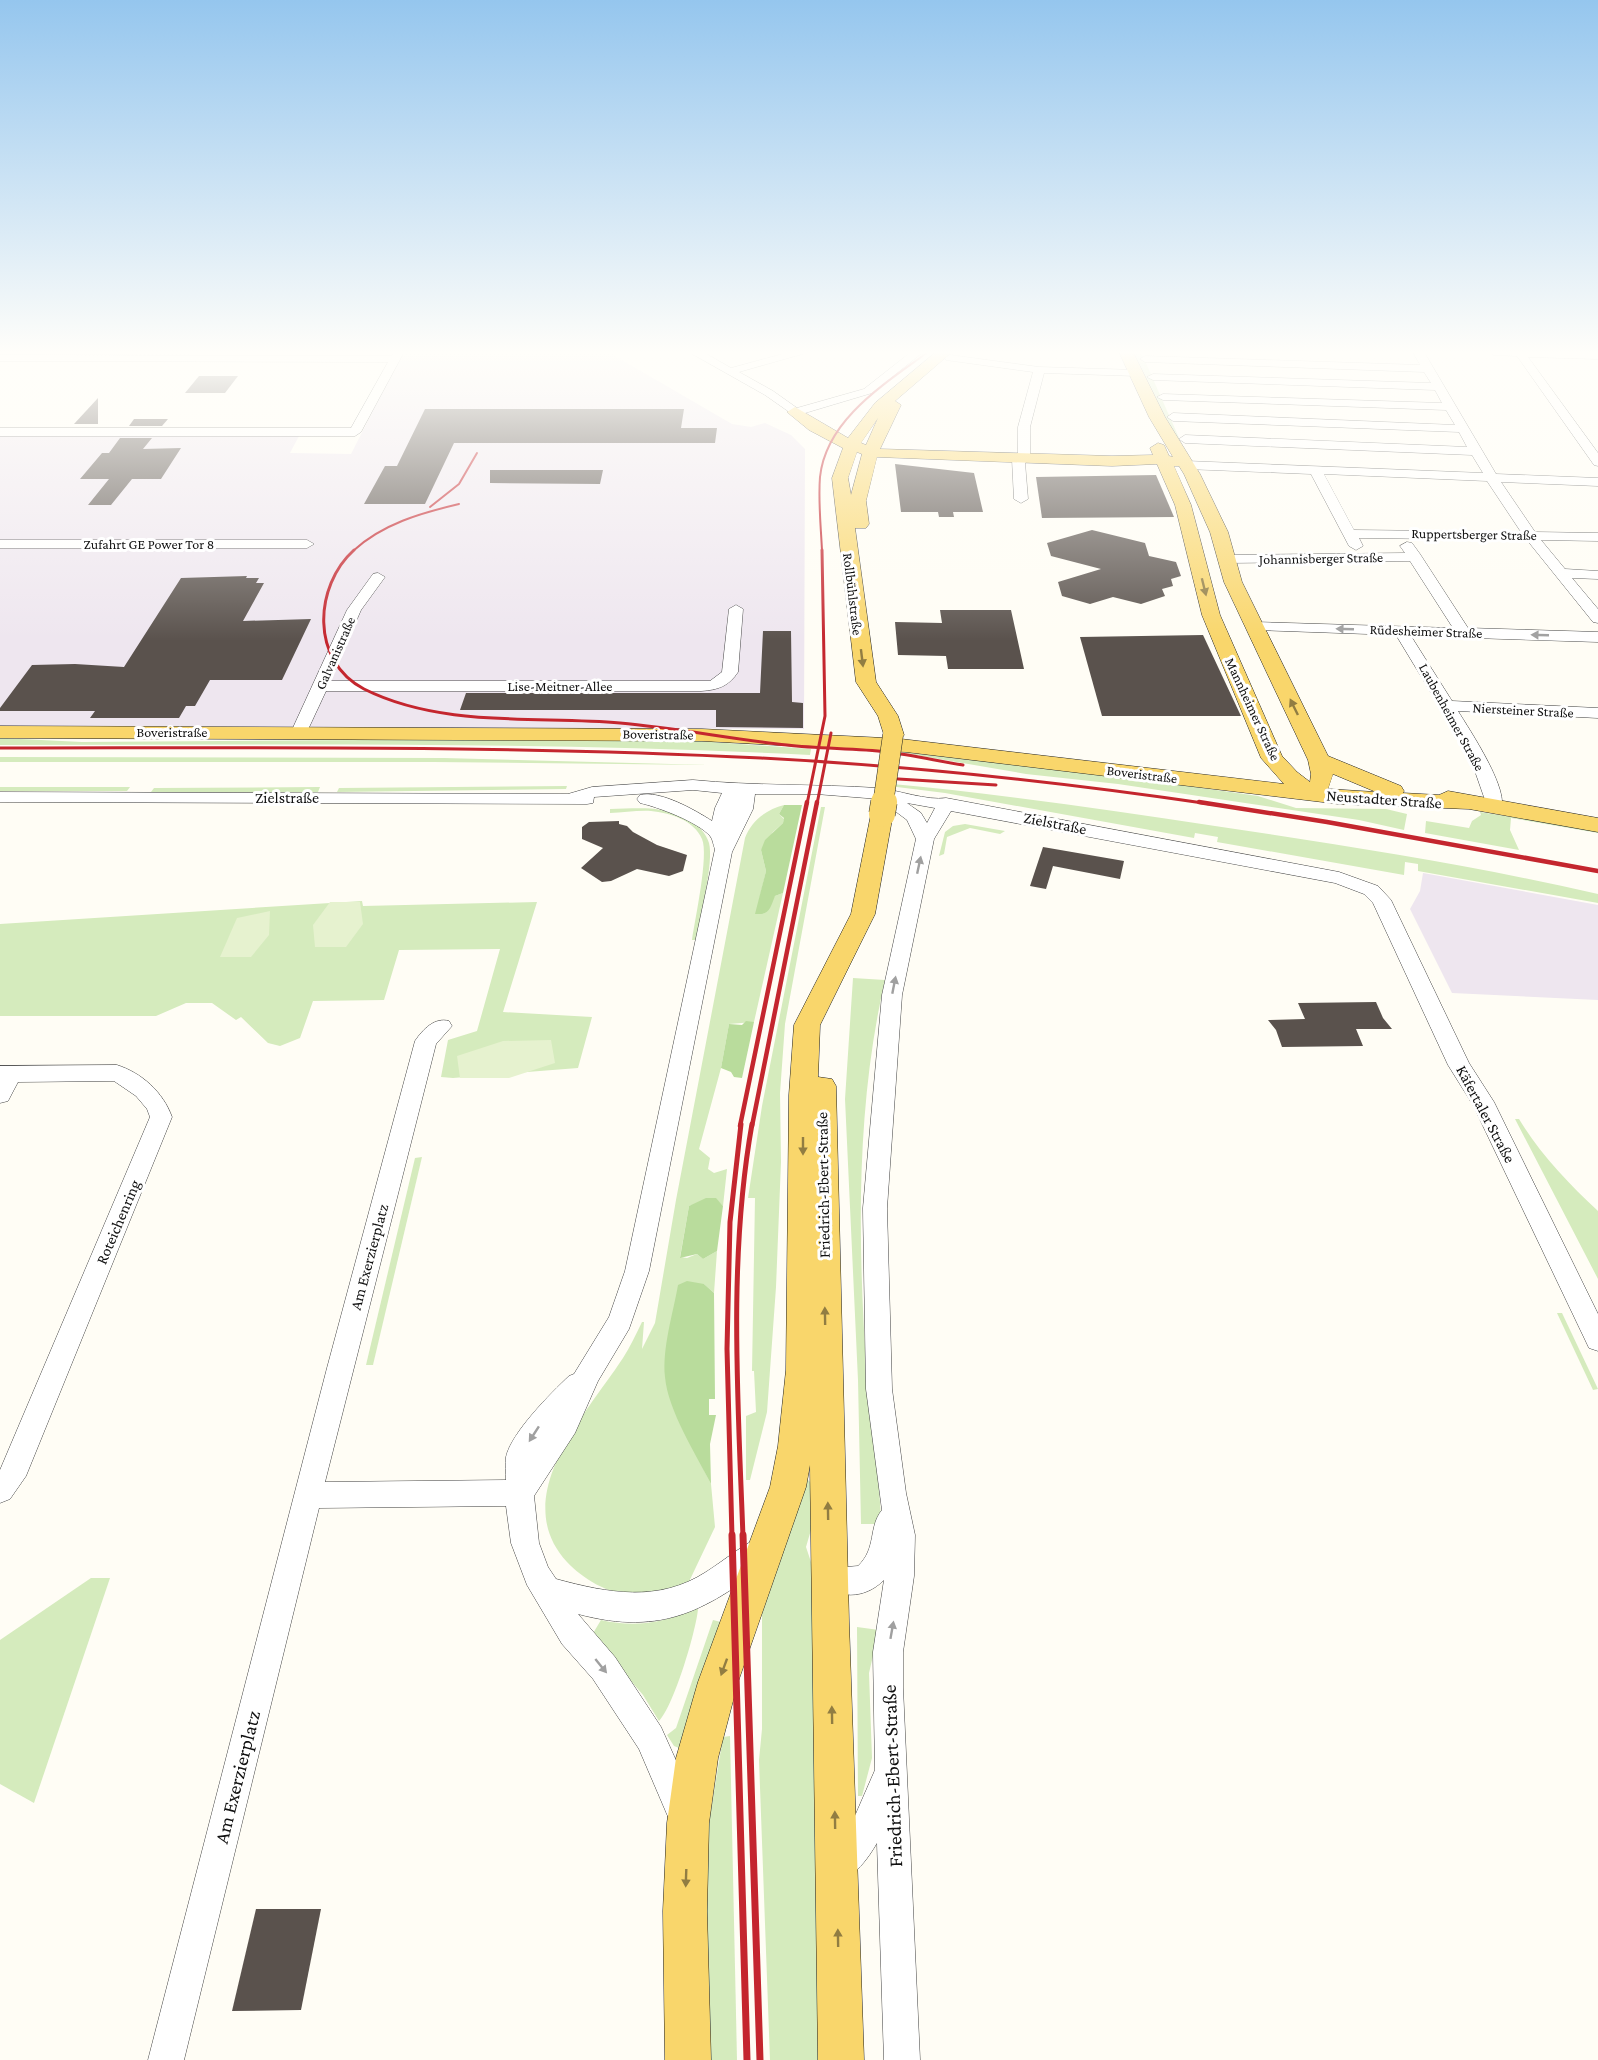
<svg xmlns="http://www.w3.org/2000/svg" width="1598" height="2060" font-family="'Crimson Pro',serif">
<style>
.industrial{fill:#eee6ef}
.green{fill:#d5ebbd}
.forest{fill:#b9dc9c}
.pitch{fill:#e6f2cf}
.building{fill:#5a524d}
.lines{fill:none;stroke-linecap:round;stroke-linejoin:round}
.minor-casing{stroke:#444;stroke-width:1}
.major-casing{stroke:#222;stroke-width:1}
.minor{fill:#fff;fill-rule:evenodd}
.major{fill:#f9d66b;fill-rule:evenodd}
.rail-far4{stroke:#c4262e;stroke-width:2}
.rail-far3{stroke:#c4262e;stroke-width:3}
.rail-far2{stroke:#c4262e;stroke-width:4.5}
.rail-far1{stroke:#c4262e;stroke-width:5}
.rail{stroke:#c4262e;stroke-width:7}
.major-bridge-far1-casing{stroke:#222;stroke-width:21;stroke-linecap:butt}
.major-bridge-casing{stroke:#222;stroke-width:27;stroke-linecap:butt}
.major-bridge-far1{stroke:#f9d66b;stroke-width:20}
.major-bridge{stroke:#f9d66b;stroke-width:26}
.oneway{fill:#917d42}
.oneway2{fill:#a0a0a0}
.labels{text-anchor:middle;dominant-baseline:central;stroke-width:6;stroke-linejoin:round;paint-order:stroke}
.far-street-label{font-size:14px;fill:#111;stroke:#fff}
.street-label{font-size:16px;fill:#111;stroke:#fff}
.near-street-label{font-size:20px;fill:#111;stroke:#fff}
</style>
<rect width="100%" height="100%" fill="#fffdf5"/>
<!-- industrial -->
<g class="industrial">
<polygon points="403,352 608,352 732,424 751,427 765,423 791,435 805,449 804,729 0,726 0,436 299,436 290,453 351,454"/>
<polygon points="1423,873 1598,905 1598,1000 1452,993 1410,909 1420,891"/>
</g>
<!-- green -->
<g class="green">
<polygon points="1134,352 1141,352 1180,440 1176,440"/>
<path d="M0,738L82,742L657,738L811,749L810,755C540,741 270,745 0,745Z"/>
<polygon points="893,751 1118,776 1258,796 1296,808 1386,809 1407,814 1404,830 1359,820 1118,784 1026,774"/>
<polygon points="0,757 444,758 709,765 433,762 0,762"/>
<path d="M882,783C993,793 1104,809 1215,826C1343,845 1472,865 1598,894V903L1418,871V864L1405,862L1404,875L1217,842L1218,837L1195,833L1194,838L945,793L881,785Z"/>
<polygon points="567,786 566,789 337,792 339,788"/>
<polygon points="0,787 130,787 127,791 0,791"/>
<polygon points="320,787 318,792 151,792 154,788"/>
<path d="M784,805L779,814L784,819L783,823L773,832L761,850L766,871L756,914L775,896L783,893L754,1022L729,1024L721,1068L699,1149L710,1158L708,1169L714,1173L727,1169L723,1206L715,1198L689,1206L680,1257L687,1258L697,1254L703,1259L717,1251L714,1293L704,1284L674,1409L711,1484L715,1527L686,1588C669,1590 649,1595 631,1595C608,1594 582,1578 567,1562C507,1497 587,1413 623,1358C630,1347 636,1334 642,1322H644L642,1349L655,1323L676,1200L745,838C751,821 767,809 784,805Z"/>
<polygon points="821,807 825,807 785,1024 780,1093 781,1162 776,1287 767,1412 750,1480 746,1480 746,1416 756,1412 754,1371 752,1371 755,1198 748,1198 762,1106"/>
<path d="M610,809C627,809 645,807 661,810C679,813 703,823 709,843C714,862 700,917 697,940H692C695,919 709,855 702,839C694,820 670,813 651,811C638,810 623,813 610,813Z"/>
<polygon points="1480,812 1598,830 1598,833 1511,818 1510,830 1519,850 1425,833 1426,821 1469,828 1472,821 1481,815"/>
<polygon points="965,824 1005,831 1000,834 970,828 947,837 944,854 939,856 945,832 953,826"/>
<polygon points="362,901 363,906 537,902 503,1012 592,1017 578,1068 453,1078 441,1077 448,1040 477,1031 500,949 399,950 384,1000 313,1001 300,1038 280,1046 268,1043 241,1017 236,1020 212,1003 186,1003 156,1016 0,1016 0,924"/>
<path d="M853,978L885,980C855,1110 858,1247 867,1379C871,1428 880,1475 881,1524H861L858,1380L845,1099Z"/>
<path d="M1515,1119H1519C1540,1154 1568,1183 1598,1211V1279Z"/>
<polygon points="422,1157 373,1365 366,1365 415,1158"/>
<polygon points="1557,1313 1562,1313 1598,1389 1593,1390"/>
<polygon points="808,1480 812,1484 813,1523 806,1547 814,1571 822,2060 770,2060 759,1760 762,1729 762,1605 803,1483"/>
<polygon points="91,1578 110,1578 34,1803 0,1784 0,1640"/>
<path d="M696,1608L698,1609C696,1631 674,1706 659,1721L643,1695L592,1635L601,1620C635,1628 664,1623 696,1608Z"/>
<polygon points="713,1620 721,1622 682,1744 679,1748 674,1746 667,1735 676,1728"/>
<polygon points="857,1627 879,1630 869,1673 872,1758 862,1796 858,1796"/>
<polygon points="730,1736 737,2060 706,2060 704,1853 723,1737"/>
</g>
<!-- forest -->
<g class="forest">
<path d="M784,805H802L783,893L775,896C770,908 770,915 755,914L766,871L761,850L765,840L783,823L784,818L779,814Z"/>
<polygon points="746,1021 754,1022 742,1078 734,1077 731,1072 721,1068 729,1024 742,1025"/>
<polygon points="706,1198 716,1198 723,1206 717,1251 703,1259 697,1254 680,1258 689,1206"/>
<path d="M687,1281L704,1284L714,1293L715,1399H709V1415H716L710,1444L711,1484C696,1454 668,1411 665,1377C662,1348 673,1314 678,1285Z"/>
</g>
<!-- pitch -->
<g class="pitch">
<polygon points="330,902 360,902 363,924 346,947 315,947 313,925"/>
<polygon points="270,911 269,935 251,957 220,957 237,918"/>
<polygon points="551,1040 555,1063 509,1078 460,1078 457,1056 503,1041"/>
</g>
<!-- building -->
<g class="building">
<polygon points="199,376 238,376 225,393 185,393"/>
<polygon points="98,398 98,424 74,424"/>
<polygon points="425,409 684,409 681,428 717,428 715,443 454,443 425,504 364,504 385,466 397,466"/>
<polygon points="134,419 168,419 162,426 129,426"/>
<polygon points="120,438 152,438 143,449 181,448 161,479 132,479 111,505 88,505 109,479 80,479 102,453 109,453"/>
<polygon points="895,464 974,473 983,512 953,512 954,517 939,517 938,512 901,512"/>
<polygon points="490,470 603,470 600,484 490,483"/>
<polygon points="1156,475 1174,517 1042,518 1036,477"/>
<polygon points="1092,530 1145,543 1149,556 1176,562 1181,576 1171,579 1173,586 1162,589 1165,596 1141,604 1113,597 1090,604 1062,596 1058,582 1101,569 1051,556 1047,543"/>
<polygon points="247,576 246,578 259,578 256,583 264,583 243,621 311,619 282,680 210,680 195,706 186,706 179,718 90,718 95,711 0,711 0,708 32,665 75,664 124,667 181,578"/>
<polygon points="940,610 1011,610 1024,669 948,669 946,656 898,655 895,622 942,623"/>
<polygon points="763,631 791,631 792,702 803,703 803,728 716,727 716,710 460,710 466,693 760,693"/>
<polygon points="1203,635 1241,716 1102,716 1080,637"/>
<polygon points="619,821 619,824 627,826 633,832 657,845 687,855 683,871 669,876 637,869 611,881 602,882 581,868 603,848 582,839 582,827 589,822"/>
<polygon points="1043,847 1124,861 1120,879 1053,866 1046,889 1030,886"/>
<polygon points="1376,1002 1383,1018 1392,1029 1356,1029 1363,1046 1282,1047 1276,1030 1268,1020 1305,1019 1298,1003"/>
<polygon points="256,1909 321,1909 301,2010 232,2011"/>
</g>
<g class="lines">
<defs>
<g id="minor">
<polygon points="393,352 404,352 361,432 355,436 0,436 0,428 351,428 388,362 0,361 0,355 392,356"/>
<polygon points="689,352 703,352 731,368 790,352 809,352 739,372 773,391 797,408 864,389 911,352 923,352 872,393 795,416 765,395"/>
<path d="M1413,352H1424L1496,474L1598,478V486L1501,482L1535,532L1598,533V541L1541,540L1565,569L1598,571V579L1572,578L1598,609V623L1593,622L1527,540L1359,538L1363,546L1356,550L1349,546L1311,474L1186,469L1180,465L1186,461L1483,473L1472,455L1185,443L1179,439L1185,435L1467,447L1459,432L1173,421L1167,417L1173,413L1455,425L1446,410L1163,400L1157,397L1163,394L1442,403L1435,390L1153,380L1147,377L1153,374L1431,383L1424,372L1145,362L1140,359L1145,356L1420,365ZM1324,474L1487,481L1521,532L1354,530Z"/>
<polygon points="1489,352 1598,353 1598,359 1528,357 1598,453 1598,466 1594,465 1517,356 1494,355"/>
<polygon points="950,355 1039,367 1137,370 1143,373 1137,376 1044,373 1030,427 1030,459 1025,463 1028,499 1021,503 1014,499 1012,459 1018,455 1018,427 1033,372 946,360 945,358"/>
<polygon points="0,540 307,540 314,544 307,548 0,548"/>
<path d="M1407,542L1412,543L1420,554L1468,628L1598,632V642L1411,636L1452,701L1598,708V718L1458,711C1469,729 1512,793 1500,811H1488L1485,800L1470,757L1396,635L1255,630L1248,626L1255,622L1453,628L1410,561L1226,563L1219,559L1226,555L1405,553L1400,546Z"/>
<path d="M378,573L385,577L361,610L330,681H710L722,672L729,609L736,605L743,609L738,672C729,686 718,690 701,691H326L305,736H293L291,732L347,610L373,574Z"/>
<path d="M693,780C754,786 816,784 878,788C898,790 927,801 946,798L1339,872L1378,886L1391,900L1469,1063L1494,1102L1598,1314V1351L1589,1348L1473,1105L1448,1065L1373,903L1364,894L1335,883L951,811L934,839L902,995L887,1208L892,1389L906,1493L915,1535L914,1576L903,1652V1688L920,2060H884L877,1843C867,1860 856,1875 837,1883L825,1878L820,1866L825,1854L851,1825L875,1770L873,1652L884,1580C861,1603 827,1599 814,1569L819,1559L829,1555L839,1559L846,1567L858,1566C877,1548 868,1527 882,1510L866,1389L863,1208L882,995L916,839L907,820L879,799L816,794H755L753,809L732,852L649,1271L629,1329L598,1381L575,1433L534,1496L539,1543L548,1567L556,1579C608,1593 658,1603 706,1572C725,1560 743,1544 764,1535L774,1539L778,1549L774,1559C708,1609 664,1637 578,1614L615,1657L661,1727L700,1814L696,1826L684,1830L672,1826L639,1749L593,1679L562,1644L527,1585L511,1543L506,1506L319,1508L184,2060H148L327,1368L415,1041C423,1029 435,1017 449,1021L452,1026L436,1044L325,1482L506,1480C506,1473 505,1464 506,1457C511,1433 551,1393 569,1376L574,1374L609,1317L625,1271L715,849C713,845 713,839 710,836C698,822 658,807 640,803L637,799L640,795C660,790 695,810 712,821L715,808L722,793L693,790L594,797L593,803L587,804L0,802V792L568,794L592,787ZM907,803L935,808L927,823L921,813Z"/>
<path d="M117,1065C142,1073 163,1092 172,1117L26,1476L10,1499L0,1503V1470L150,1117L147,1109L136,1096L114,1081L18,1082L8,1101L0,1103V1066Z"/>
</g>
<g id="major">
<path d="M936,352H952L895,401L901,405L880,449L1112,456L1153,455L1150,448L1158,443L1164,445L1169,456L1173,457L1149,417L1119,352H1133L1165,417L1200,474L1228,532L1242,582L1328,756L1401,786L1404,791L1403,793L1439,795L1448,791L1598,818V832L1469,809L1339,804L906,752L702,741L0,738V726L702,729L885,738L878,716L856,682L832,478L843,448L809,430L787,412L795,407L848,438L875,403ZM878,418L866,445L861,443ZM857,452L862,454L851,495L848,478ZM877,457L1112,466L1157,464L1175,505L1202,615L1261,758L1284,784L901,739L904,735L898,716L876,682L855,528H866L869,524L866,501ZM1174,466H1179L1184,474L1210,532L1224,582L1308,760L1311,774L1310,782L1297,772L1282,756L1220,615L1191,505ZM1333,774L1376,792L1328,789Z"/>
<polygon points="882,807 890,809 893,814 875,914 820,1025 818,1077 832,1079 836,1086 849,1622 864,2060 818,2060 810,1465 806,1487 738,1682 718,1758 709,1823 707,1911 711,2060 665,2060 663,1911 667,1823 676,1758 698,1682 770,1487 778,1446 786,1370 789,1095 794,1025 851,914 871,814 874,809"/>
</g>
</defs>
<!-- minor casing -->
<use href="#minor" class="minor-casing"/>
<!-- major casing -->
<use href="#major" class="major-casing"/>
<!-- minor -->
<use href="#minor" class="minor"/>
<!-- major -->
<use href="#major" class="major"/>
<!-- rail-far4 -->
<g class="rail-far4">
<polyline points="430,507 459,484 477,453"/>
<path d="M353,551C382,524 421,513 459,504"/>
<path d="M822,551C821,527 818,501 820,477C826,419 886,383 928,352"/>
</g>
<!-- rail-far3 -->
<g class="rail-far3">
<path d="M354,550C314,586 310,661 364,689C442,728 536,716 620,723C676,728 731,739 787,745C820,749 854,748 887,752C912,755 938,761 963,765"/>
<path d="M0,748C254,748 508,745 761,758C912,766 1061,782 1210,804"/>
<polyline points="882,778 996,785"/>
<polyline points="807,804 825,716 822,550"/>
<polyline points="817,804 831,733"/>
</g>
<!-- rail-far2 -->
<g class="rail-far2">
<polyline points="1199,802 1327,822 1598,871"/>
<polyline points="740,1126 807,802"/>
<polyline points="752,1126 817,802"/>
</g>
<!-- rail-far1 -->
<g class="rail-far1">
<polyline points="732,1537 727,1349 730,1222 741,1124"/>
<path d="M743,1537C738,1400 728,1259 752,1124"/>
</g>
<!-- rail -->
<g class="rail">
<polyline points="732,1535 747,2060"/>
<polyline points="743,1535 760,2060"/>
</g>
<defs>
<polyline id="major-bridge-far1" points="883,804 893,735"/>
<polyline id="major-bridge" points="882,814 884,802"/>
</defs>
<!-- major-bridge-far1 casing -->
<use href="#major-bridge-far1" class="major-bridge-far1-casing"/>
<!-- major-bridge casing -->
<use href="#major-bridge" class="major-bridge-casing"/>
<!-- major-bridge-far1 -->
<use href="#major-bridge-far1" class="major-bridge-far1"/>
<!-- major-bridge -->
<use href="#major-bridge" class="major-bridge"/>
</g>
<!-- one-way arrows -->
<defs><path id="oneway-solid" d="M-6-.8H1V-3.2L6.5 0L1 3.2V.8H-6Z" transform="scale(1.5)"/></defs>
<g class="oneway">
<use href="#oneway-solid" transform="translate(1204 587) rotate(76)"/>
<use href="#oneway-solid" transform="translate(862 658) rotate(83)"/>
<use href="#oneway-solid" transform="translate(1294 707) rotate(-116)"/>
<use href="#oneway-solid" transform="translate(803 1146) rotate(90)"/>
<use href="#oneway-solid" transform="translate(825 1316) rotate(-91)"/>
<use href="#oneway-solid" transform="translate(828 1511) rotate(-91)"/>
<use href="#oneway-solid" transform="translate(724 1667) rotate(110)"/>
<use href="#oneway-solid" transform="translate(832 1715) rotate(-91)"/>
<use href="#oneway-solid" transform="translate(835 1820) rotate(-91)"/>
<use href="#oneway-solid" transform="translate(686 1878) rotate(92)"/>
<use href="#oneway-solid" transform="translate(838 1938) rotate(-91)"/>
</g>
<g class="oneway2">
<use href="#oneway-solid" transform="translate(1345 629) rotate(-178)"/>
<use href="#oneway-solid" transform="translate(1540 635) rotate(-178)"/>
<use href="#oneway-solid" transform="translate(919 865) rotate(-78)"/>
<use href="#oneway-solid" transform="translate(894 985) rotate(-79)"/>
<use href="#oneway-solid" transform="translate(534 1434) rotate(123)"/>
<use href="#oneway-solid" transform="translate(892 1630) rotate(-80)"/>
<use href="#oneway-solid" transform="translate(601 1666) rotate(51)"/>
</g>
<!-- sky -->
<linearGradient id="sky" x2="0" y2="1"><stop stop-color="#95c6ee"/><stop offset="0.55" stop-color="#fffefa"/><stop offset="1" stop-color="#fffefa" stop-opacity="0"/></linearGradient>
<rect width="1598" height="641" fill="url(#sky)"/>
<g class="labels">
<!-- far-street labels -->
<g class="far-street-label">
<text transform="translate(1474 534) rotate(1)">Ruppertsberger Straße</text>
<text x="149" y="544">Zufahrt GE Power Tor 8</text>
<text transform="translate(1321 558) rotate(-1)">Johannisberger Straße</text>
<text transform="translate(853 594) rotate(83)">Rollbühlstraße</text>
<text transform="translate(1426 631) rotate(2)">Rüdesheimer Straße</text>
<text transform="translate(335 653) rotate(-66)">Galvanistraße</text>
<text x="560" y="686">Lise-Meitner-Allee</text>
<text transform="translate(1253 709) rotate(65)">Mannheimer Straße</text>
<text transform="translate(1523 710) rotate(3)">Niersteiner Straße</text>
<text transform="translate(1452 717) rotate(61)">Laubenheimer Straße</text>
<text x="172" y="732">Boveristraße</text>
<text transform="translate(658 734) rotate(1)">Boveristraße</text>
<text transform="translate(1142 774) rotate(7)">Boveristraße</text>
</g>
<!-- street labels -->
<g class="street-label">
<text x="287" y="797">Zielstraße</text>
<text transform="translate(1384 799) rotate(4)">Neustadter Straße</text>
<text transform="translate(1055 823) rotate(11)">Zielstraße</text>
<text transform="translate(1486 1114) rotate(62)">Käfertaler Straße</text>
<text transform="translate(823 1185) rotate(-91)">Friedrich-Ebert-Straße</text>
<text transform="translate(118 1222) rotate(-67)">Roteichenring</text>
<text transform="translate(369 1257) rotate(-75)">Am Exerzierplatz</text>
</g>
<!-- near-street labels -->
<g class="near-street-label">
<text transform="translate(892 1776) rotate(-92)">Friedrich-Ebert-Straße</text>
<text transform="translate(237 1777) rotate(-76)">Am Exerzierplatz</text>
</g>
</g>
</svg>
